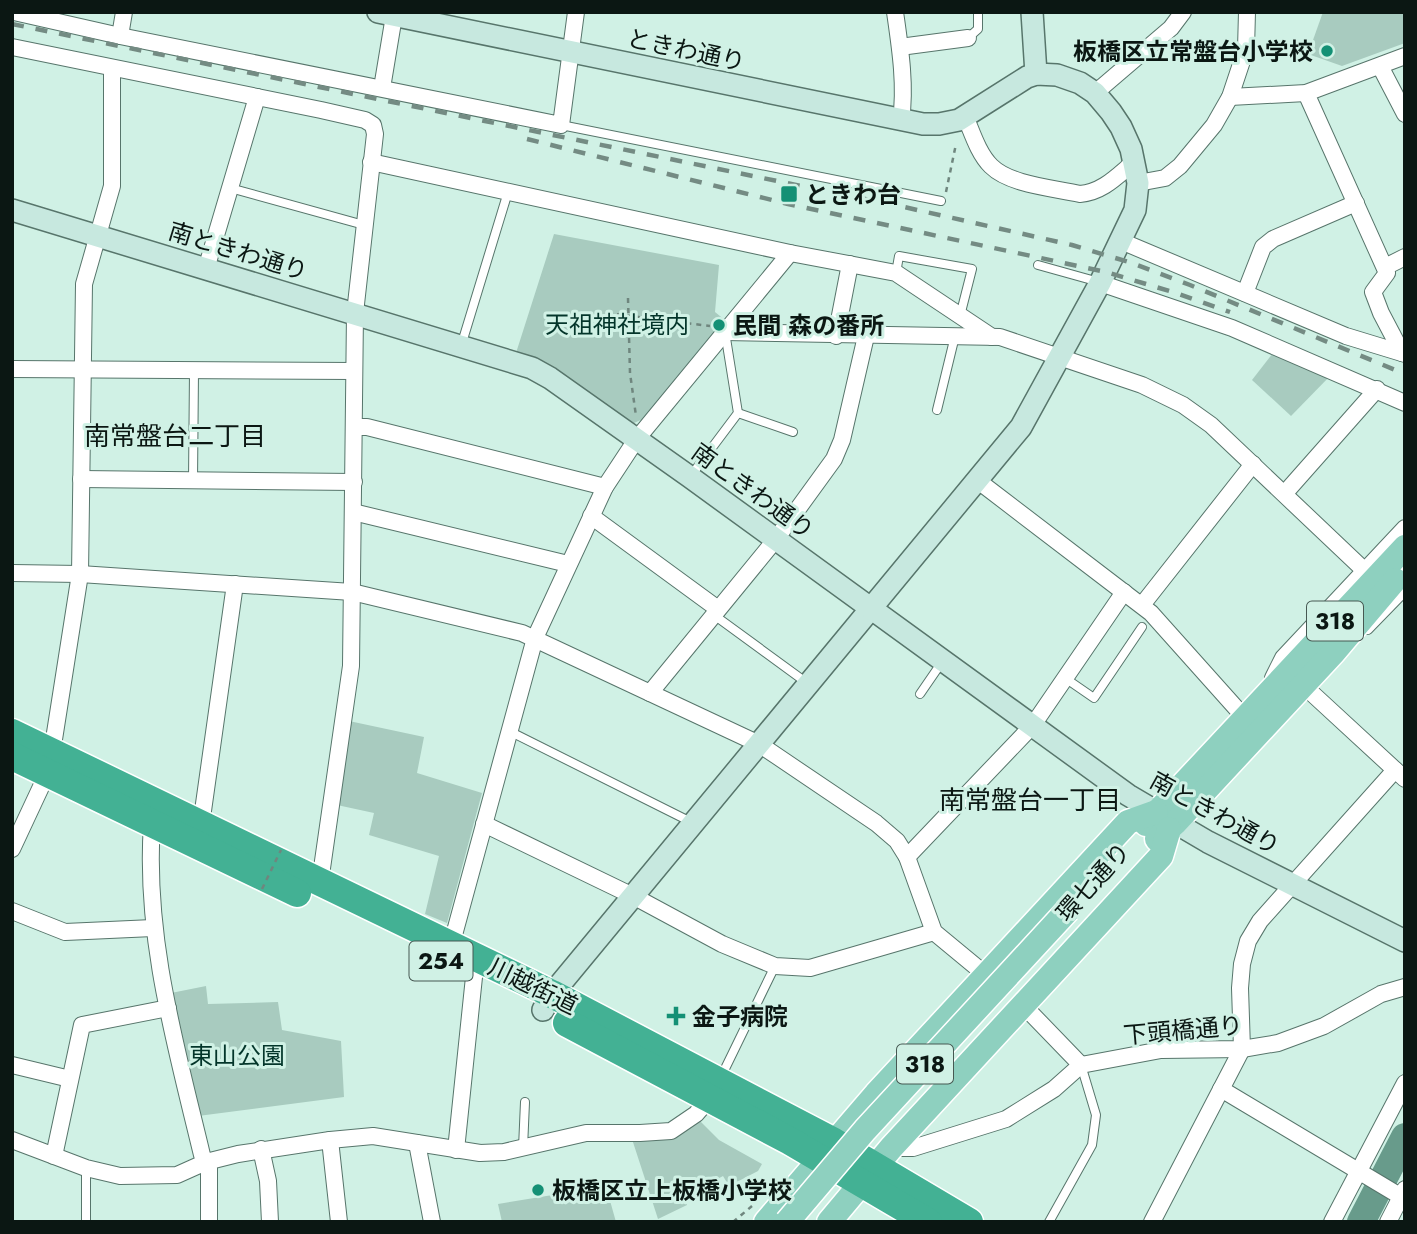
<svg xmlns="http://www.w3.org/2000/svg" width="1417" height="1234" font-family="Jost,'Noto Sans JP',sans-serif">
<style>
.green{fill:#a8cbbf}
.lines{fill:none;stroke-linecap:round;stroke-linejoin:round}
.river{stroke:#689b8b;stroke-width:28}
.lane-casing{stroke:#57756b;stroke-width:10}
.street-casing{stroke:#57756b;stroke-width:18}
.secondary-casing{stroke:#57756b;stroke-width:24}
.primary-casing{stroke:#fff;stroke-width:27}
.highway-casing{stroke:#fff;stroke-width:31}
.path{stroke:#6f867e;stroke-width:2.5;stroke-dasharray:5 5;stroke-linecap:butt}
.lane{stroke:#fff;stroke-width:8}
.street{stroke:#fff;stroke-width:16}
.secondary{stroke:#c7e8df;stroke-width:21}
.primary{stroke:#8ed0bf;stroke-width:24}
.highway{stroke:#43b194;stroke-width:28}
.rail{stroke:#748b83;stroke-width:4.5;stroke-dasharray:12 12;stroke-linecap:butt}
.primary-bridge-casing{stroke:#fff;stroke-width:27;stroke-linecap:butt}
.path-bridge{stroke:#6f867e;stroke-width:2.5;stroke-dasharray:5 5;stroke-linecap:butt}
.primary-bridge{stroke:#8ed0bf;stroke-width:24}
.poi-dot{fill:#149075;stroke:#d0f1e5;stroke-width:2.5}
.labels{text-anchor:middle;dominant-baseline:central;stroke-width:6;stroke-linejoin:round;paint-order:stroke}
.shield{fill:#d0f1e5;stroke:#465852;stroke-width:2}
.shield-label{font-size:23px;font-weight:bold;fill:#0b1713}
.street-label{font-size:24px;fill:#0b1713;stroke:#d0f1e5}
.poi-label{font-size:24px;font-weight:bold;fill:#0b1713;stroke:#d0f1e5;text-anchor:start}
.park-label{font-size:24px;fill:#03352a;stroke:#d0f1e5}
.neighbourhood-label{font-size:26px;fill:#0b1713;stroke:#d0f1e5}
</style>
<rect width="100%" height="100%" fill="#d0f1e5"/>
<!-- green -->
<g class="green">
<polygon points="1323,12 1405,12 1405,43 1342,66 1308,54"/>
<polygon points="554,234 719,265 715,312 726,321 643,419 634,423 627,421 516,353"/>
<polygon points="1273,353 1332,374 1291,416 1252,380"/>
<polygon points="349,721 424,737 417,773 482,793 447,923 425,914 439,856 369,835 374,813 337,805"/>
<polygon points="206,986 208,1004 278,1002 282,1030 341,1041 344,1097 198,1116 171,993"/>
<polygon points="697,1118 719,1140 762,1164 758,1171 729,1186 723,1176 684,1197 687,1205 658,1219 631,1136"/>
<polygon points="571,1192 574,1203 609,1197 616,1222 502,1222 498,1204"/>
</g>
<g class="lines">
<!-- river -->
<polyline class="river" points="1361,1222 1405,1137"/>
<defs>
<g id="lane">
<polyline points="968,38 978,29 978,12"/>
<polyline points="561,125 941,201"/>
<polyline points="230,188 364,225"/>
<polyline points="1038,265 1099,282"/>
<polyline points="896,273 899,256 972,269 960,316"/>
<polyline points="461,346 508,192"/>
<polyline points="937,410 955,336"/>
<polyline points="738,413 793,432"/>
<polyline points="690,477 738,413 725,332"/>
<polyline points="193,481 194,371"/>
<polyline points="714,615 807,683"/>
<polyline points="1368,630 1405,592"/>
<polyline points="1065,678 1094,698 1142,627"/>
<polyline points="920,694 942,662"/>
<polyline points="509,731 691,822"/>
<polyline points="721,1077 775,966"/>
<polyline points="523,1148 525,1102"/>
<polyline points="86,1222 86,1168"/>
<polyline points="1049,1222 1092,1145 1096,1115 1081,1065"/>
</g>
<g id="street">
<polyline points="14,12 120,36 561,125 576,12"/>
<path d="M895,12C900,47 906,85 901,120"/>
<polyline points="120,36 124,12"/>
<polyline points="12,47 321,110 365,120 373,125 375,134 355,313 351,666 320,882"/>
<polyline points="900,47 968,38"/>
<polyline points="1380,66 1405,114"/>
<polyline points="382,88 394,16"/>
<polyline points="1095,93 1171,28 1183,12"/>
<polyline points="1306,93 1387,273 1373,292 1381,313 1402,353"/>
<polyline points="1230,97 1306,93 1405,56"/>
<path d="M965,116C972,132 978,153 991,166C1010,185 1054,188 1080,194C1103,192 1117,176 1134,162"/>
<polyline points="371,162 790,253 896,273 992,337"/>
<polyline points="1138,183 1165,178 1180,166 1214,125 1230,97 1246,49 1247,12"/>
<polyline points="1121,241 1346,336 1405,354"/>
<polyline points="1385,267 1405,257"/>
<polyline points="206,269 257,97"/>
<polyline points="1100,283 1232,328 1405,403"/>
<polyline points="1245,293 1263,247 1273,239 1356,203"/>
<polyline points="725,332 1000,337 1142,385 1183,405 1211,425 1365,571"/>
<polyline points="836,336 850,264"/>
<polyline points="12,369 354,371"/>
<polyline points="354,427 367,427 605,487"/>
<polyline points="81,479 354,482"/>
<polyline points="977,480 1151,613 1244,717"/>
<polyline points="1285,493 1377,389"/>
<polyline points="353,512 568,564"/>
<polyline points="591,516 718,609"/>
<polyline points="12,573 80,574 352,592 522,633 759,744 876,823 897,841 907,857 934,932 986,975"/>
<polyline points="1142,605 1253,464"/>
<polyline points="1273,678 1283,658 1405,528"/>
<polyline points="1303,685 1405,779"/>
<polyline points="650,693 776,539 834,459 842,440 866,336"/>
<polyline points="52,752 80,574 84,284 112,186 112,68"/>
<path d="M152,824C144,937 176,1046 202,1155L209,1168V1222"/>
<polyline points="484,824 633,896 722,944 775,966 810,968 934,932"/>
<polyline points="201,825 235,584"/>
<polyline points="12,849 47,774"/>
<polyline points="907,857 1033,725 1124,592"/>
<polyline points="12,911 65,932 153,928"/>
<polyline points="451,946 535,638 605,487 636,440 790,253"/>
<polyline points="1023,1005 1081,1065"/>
<polyline points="12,1065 70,1079"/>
<polyline points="1221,1089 1405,1199"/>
<polyline points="12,1140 86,1168 120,1176 177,1175 206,1162 238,1154 330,1140 373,1136 480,1153 504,1152 586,1133 640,1133 671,1131 696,1114 709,1099"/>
<polyline points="330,1140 339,1222"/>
<polyline points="417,1143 432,1222"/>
<polyline points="891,1148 913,1148 1006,1119 1054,1089 1081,1065 1161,1050 1242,1049 1278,1043 1324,1026 1381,994 1405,987"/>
<polyline points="261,1149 268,1181 270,1222"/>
<polyline points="456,1150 474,977"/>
<polyline points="54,1156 82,1025 168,1008"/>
<polyline points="1152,1222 1242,1049 1240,988 1242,964 1248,941 1260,921 1395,770"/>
<polyline points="1332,1222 1405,1083"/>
<polyline points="1388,1222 1405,1189"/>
</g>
<g id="secondary">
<polyline points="378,12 923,124 939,124 959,120 1027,77 1036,74 1057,75 1080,83 1095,93 1111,112 1121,127 1131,149 1138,183 1135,210 1100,283 1021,427 552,994 543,1010"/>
<polyline points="1032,12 1036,74"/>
<polyline points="12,210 532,368 550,378 690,477 1128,795 1208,842 1405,941"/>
</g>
<g id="primary">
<polyline points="1146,824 1405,547"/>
<polyline points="1157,839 1175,823 1334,652 1395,580"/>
<polyline points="766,1222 876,1094 1128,822 1156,812"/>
<polyline points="829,1222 891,1148 1161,856 1169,829"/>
</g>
<g id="highway">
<polyline points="12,733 552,994 834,1142 969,1222"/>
<polyline points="12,756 297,893"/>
<polyline points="567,1023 790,1141 928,1222"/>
</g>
</defs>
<!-- lane casing -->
<use href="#lane" class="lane-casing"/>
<!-- street casing -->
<use href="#street" class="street-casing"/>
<!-- secondary casing -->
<use href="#secondary" class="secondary-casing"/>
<!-- primary casing -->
<use href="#primary" class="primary-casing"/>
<!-- highway casing -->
<use href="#highway" class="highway-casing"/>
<!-- path -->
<g class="path">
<polyline points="946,192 956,144"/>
<polyline points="628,298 630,373 636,416"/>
<polyline points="607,313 710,326"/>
<polyline points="733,1222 752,1206"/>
</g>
<!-- lane -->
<use href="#lane" class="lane"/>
<!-- street -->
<use href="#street" class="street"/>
<!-- secondary -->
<use href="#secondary" class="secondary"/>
<!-- primary -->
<use href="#primary" class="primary"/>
<!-- highway -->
<use href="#highway" class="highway"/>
<!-- rail -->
<g class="rail">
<polyline points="12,24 904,207 1072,245 1132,263 1190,285 1405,374"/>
<polyline points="527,139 788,204 1106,272 1176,293 1230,312"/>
</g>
<defs>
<polyline id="primary-bridge" points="787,1222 865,1130 1068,910"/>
</defs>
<!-- primary-bridge casing -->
<use href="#primary-bridge" class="primary-bridge-casing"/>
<!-- path-bridge -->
<polyline class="path-bridge" points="262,889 281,850"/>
<!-- primary-bridge -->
<use href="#primary-bridge" class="primary-bridge"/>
</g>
<!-- markers -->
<g class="poi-dot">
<circle cx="1327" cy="51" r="7"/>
<rect x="780" y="185" width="18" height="18" rx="3.5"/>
<circle cx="719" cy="325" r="7"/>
<path d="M672.5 1005.5h7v7h7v7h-7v7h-7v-7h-7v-7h7z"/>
<circle cx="538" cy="1190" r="7"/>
</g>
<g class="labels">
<!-- shield labels -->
<g class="shield">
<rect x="1307" y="601.5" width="56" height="39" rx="5"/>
<rect x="409.5" y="941.5" width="63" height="39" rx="5"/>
<rect x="897" y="1044.5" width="56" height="39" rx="5"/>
</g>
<g class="shield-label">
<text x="1335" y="621">318</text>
<text x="441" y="961">254</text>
<text x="925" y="1064">318</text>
</g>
<!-- street labels -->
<g class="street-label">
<text transform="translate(686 50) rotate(12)">ときわ通り</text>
<text transform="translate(238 251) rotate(17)">南ときわ通り</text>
<text transform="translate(753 491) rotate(36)">南ときわ通り</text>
<text transform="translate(1215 813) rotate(29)">南ときわ通り</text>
<text transform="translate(1093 882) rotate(-48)">環七通り</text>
<text transform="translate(533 986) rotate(26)">川越街道</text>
<text transform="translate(1183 1030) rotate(-5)">下頭橋通り</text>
</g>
<!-- poi labels -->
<g class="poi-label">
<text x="1313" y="51" text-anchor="end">板橋区立常盤台小学校</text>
<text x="805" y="194">ときわ台</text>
<text x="733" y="325">民間 森の番所</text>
<text x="692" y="1016">金子病院</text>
<text x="552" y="1190">板橋区立上板橋小学校</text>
</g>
<!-- park labels -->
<g class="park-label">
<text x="617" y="324">天祖神社境内</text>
<text x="237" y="1055">東山公園</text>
</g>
<!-- neighbourhood labels -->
<g class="neighbourhood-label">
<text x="175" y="436">南常盤台二丁目</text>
<text x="1030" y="800">南常盤台一丁目</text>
</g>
</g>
<!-- border -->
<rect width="1417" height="1234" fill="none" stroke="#0b1713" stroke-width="28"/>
</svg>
